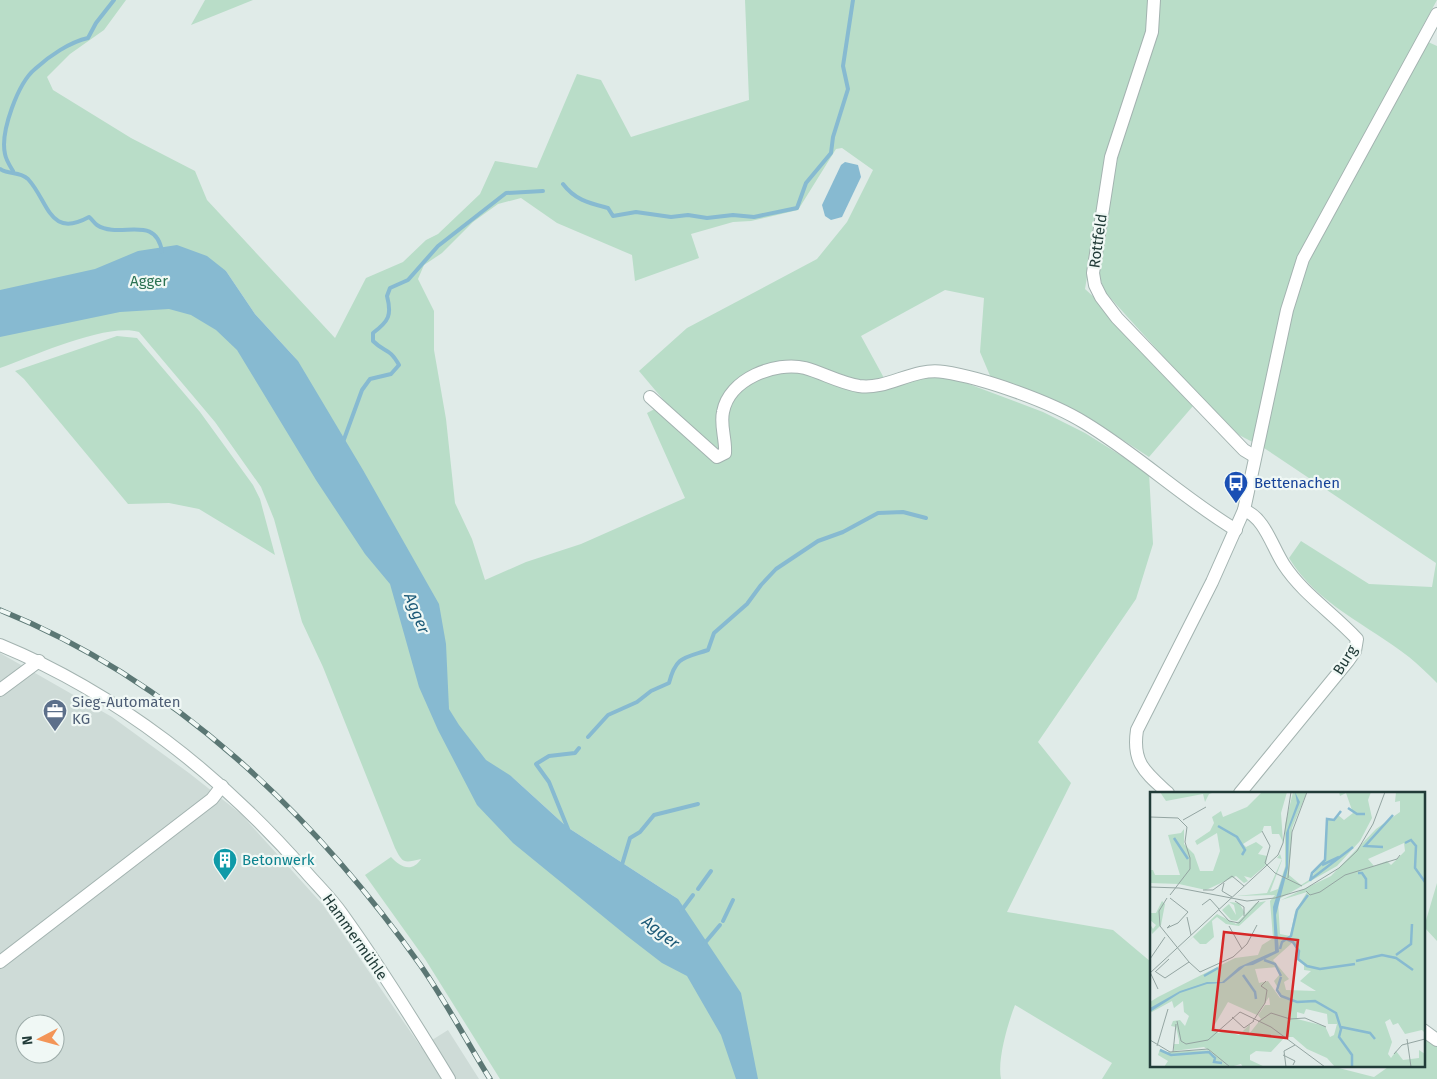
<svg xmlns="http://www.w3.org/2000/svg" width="1437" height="1079" font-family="'Fira Sans',sans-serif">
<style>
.built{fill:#cedbd7;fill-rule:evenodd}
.green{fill:#b9ddc8;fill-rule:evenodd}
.water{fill:#87bad1}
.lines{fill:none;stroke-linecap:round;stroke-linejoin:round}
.stream{stroke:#87bad1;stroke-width:4}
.street-casing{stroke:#a3b3b0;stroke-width:14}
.street{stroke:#fff;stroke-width:12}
.rail-casing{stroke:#5b7774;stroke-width:5.5}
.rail{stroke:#f0f8f5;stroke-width:4;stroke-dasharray:11;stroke-linecap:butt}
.labels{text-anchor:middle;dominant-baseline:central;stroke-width:4.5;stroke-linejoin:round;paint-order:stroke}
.street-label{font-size:15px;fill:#213b38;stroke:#f0f8f5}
.park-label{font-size:15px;fill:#2b7252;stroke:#f0f8f5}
.transit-label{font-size:15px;fill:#164399;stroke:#f0f8f5;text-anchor:start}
.service-label{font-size:15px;fill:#4e5e75;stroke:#f0f8f5;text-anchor:start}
.culture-label{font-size:15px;fill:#0d838f;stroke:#f0f8f5;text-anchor:start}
.water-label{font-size:16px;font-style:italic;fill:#1b5977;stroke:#f0f8f5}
.inset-river{fill:none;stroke:#87bad1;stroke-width:2.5}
.inset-road{fill:none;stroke:#94a5a2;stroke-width:1}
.view{fill:#d62828;fill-opacity:0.15;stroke:#d62828;stroke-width:2.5}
.inset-edge{fill:none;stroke:#213b38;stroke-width:2.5}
</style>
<rect width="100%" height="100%" fill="#e0ebe8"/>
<!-- built -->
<path class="built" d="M0,653L112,717L189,773L241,814L323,905L421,1047L448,1030L479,1079H0ZM25,1024H55V1054H25Z"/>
<!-- green -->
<g class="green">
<path d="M0,0H126L104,30L70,54L47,77L53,90L131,138L195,171L207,200L335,338L366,278L403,262L426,240L438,234L480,194L495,161L537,168L577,74L601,80L631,137L749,100L745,0H1150L1148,31L1107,155L1085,289L1096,299L1113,323L1193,406L1149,457L1086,416L1053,400L991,378L980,352L984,298L945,290L861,336L884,378L941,376L958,380L1043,412L1085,433L1149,473L1153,544L1136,599L1038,742L1071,783L1007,912L1113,930L1151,962V1065H1327L1374,1077L1391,1065H1423V1043L1437,1034V1079H1102L1112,1063L1015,1005C1008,1023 997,1060 1001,1079H500L425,959L365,875L391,857C400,867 412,873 421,859C404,863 403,864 395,848L323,667L302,622L274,519L261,487L215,422L139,332C108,322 33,356 0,368ZM842,148L873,170L847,222L817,259L687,328L639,371L666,403L647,413L685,498L581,544L526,562L485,580L472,539L455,503L446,419L434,350V311L418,279L424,265L442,253L473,222L498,204L521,198L557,223L632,255L635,281L699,258L691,234L733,222L751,221L798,210L836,149ZM176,245L226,271L255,314L298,361ZM511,776L567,827L678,899L536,819Z"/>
<polygon points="205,0 253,0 191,25"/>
<path d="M1159,0H1437L1417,37L1437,46V683C1428,674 1419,665 1409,657C1367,624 1318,605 1289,558L1301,541L1369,584L1432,587L1436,563L1264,448L1239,435L1199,396L1105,292L1100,278V267L1116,156Z"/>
<polygon points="117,336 137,338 200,412 253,485 260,499 275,555 199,509 169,503 128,504 24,379 15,371"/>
<polygon points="1437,883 1437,941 1424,927"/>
</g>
<!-- water -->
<g class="water">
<polygon points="845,162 858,165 861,177 842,217 831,220 825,216 822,205 841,165"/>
<polygon points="177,245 207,256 226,271 255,314 298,361 363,470 439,604 446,644 449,709 459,725 486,760 511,776 567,827 678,899 741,993 758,1079 736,1079 721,1035 687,976 662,963 627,936 513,843 477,805 438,730 419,687 390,584 365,554 316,480 237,350 216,330 191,315 169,309 120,312 0,337 0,290 95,269 138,251"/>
</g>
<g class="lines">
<!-- stream -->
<g class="stream">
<path d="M0,169C9,175 19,171 28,179C49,202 49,239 89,217C92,219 94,223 97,225C120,240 156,213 162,252"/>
<path d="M13,171C10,166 6,160 5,154C0,132 18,83 35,69C49,56 70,42 88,38L96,23L114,0"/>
<path d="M563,184C575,200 589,203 608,208L613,216L636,212L671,217L688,215L707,218L733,215L754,217L797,208L806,183L831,153L833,137L848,89L843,66L853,0"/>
<path d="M343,442L362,390L370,379L391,374L399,365C389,347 385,353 373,341V333C389,321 392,315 387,296L390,288L408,280L438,246L506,193L543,191"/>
<path d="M588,737L608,715L637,702L651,691L669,683C676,656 684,658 708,650L714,633L747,604L761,585L776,569L818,541L843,532L878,513L903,512L926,518"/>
<polyline points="568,829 549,782 536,764 549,756 575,753 579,748"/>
<polyline points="621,868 630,838 640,832 654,815 698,804"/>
<polyline points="698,889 711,871"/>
<polyline points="681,911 693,895"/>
<polyline points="723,921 733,900"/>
<polyline points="704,944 720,925"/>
</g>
<defs>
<g id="street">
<polyline points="1154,0 1152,32 1111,157 1093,273 1095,285 1101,297 1117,318 1244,450 1254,456"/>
<path d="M650,397L717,457L725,453C726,439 720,426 723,412C729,379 775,361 805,368C823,373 840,383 859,386C889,390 912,367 944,372C984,378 1051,402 1085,423C1138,455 1183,498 1236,530"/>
<path d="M0,645C117,693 222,776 305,871C317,885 331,898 342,914C380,967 415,1023 449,1079"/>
<polyline points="0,690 39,661"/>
<path d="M1168,793C1145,772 1132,763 1137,730L1212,582L1244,510L1287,310L1303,259L1437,14"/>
<path d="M1240,793L1348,661L1355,651L1357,639C1333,613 1303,594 1284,565C1272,547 1265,518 1244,510"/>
<polyline points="0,962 212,799 222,786"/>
<polyline points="1423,1030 1437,1040"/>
</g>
</defs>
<!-- street casing -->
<use href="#street" class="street-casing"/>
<!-- street -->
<use href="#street" class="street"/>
<defs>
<path id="rail" d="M0,610C174,680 314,815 421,966C446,1002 467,1042 490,1079"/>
</defs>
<!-- rail casing -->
<use href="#rail" class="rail-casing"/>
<!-- rail -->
<use href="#rail" class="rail"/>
</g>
<!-- icons -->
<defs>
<symbol id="bus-pin" viewBox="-11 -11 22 30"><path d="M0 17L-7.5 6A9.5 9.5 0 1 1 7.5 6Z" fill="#1a4fb4" stroke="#f0f8f5"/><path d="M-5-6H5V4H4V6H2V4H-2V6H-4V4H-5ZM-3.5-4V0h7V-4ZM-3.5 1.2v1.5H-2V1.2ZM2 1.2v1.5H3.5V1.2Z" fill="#fff"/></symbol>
<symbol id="office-pin" viewBox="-11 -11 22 30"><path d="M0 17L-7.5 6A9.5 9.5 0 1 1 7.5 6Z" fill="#5c6f8a" stroke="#f0f8f5"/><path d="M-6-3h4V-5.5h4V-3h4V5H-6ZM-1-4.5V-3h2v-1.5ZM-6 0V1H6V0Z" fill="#fff"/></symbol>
<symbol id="building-pin" viewBox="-11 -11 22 30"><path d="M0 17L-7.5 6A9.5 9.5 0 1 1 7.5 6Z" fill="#0f9aa8" stroke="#f0f8f5"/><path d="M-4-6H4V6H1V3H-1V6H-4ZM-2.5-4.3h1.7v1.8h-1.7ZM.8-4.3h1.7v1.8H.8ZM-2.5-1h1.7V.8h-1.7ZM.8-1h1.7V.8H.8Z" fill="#fff"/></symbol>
</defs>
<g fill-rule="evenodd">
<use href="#bus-pin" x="1222" y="469" width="28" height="38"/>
<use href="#office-pin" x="41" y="697" width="28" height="38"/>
<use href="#building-pin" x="211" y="846" width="28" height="38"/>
</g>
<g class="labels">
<!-- street labels -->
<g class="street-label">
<text transform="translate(1098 241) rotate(-82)">Rottfeld</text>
<text transform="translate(1345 660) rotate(-58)">Burg</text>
<text transform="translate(355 937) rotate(55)">Hammermühle</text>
</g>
<!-- park labels -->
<g class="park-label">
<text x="149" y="281">Agger</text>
</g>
<!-- transit labels -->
<g class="transit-label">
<text x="1254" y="483">Bettenachen</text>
</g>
<!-- service labels -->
<g class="service-label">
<text x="72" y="702">Sieg-Automaten<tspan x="72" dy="17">KG</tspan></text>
</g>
<!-- culture labels -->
<g class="culture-label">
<text x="242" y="860">Betonwerk</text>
</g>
<!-- water labels -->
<g class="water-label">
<text transform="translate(417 613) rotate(68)">Agger</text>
<text transform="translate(661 932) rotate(38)">Agger</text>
</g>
</g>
<!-- overview -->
<g transform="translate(1150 792)">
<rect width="275" height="275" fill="#e0ebe8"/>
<path d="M10,0H65L59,2L55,10L53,2L16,9ZM112,0H137L131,21L133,50L129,42H122L121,34H114L112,40L93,52L96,55L106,50L113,55L108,62L117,64L116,73L101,86L94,84L98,89L94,91L86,84L56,98L29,92L0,91V78H3L5,83H30L18,43L31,41L34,37V52L44,62L50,79H63L70,59L67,41L47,53L45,49L60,39L64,31L62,25L71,19L73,25L97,15ZM143,0H157L142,36L139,83L151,93L159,88L174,68L178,27L184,28L188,23L194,28L203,21L196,1L190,4L189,0H221L218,8L222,26L210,49L187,74L129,107V109L181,84L226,37L250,20V9L245,10L246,0H275V241L272,238L255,242L248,231L243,233L240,227L235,230L242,250L238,262L241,266L246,259L253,268L269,266V258L275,262V275H185L177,266L157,257L143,245H135L121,260L106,259L100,263V268L115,275H93L91,272L80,275L54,255L24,259V252H29V248L26,235L21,234L23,229L30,228L35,234L39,224L34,220L33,209L24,216L22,209L0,221V210L8,205L85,166L108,163L112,153L123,146L120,109L125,103L86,104L117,101L132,67L127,66L130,62L132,68L120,100L128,97L135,75V33ZM254,51L255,59L241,73L237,69L224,74L218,67ZM157,100L145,120L140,144L130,142L128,109ZM142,151L148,159L145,161L147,168L154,173V178L161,179L150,189L166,199L136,198L134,190L139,187L123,168ZM127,175L130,182L124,189L132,204L130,206L118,189L109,191L105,177ZM119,205L120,213H115L108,223L111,227L99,242L100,232L89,243L74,239L68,241L64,234L78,210L107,223ZM156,217L177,222L178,232H187L184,243L180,245L175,234L147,227V220L154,222ZM12,109L15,112L11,133L2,142L0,132L3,137L6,133L0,128V121H6ZM116,109L89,134L76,132L67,125L62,129L64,145L56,152H50L43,145L30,157L67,122L86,132L106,111ZM79,110L89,111L95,121L87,129L81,128L72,118L79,112L86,123L84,113ZM10,257L16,260L59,258L79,275H14L18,269L8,263Z" fill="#b9ddc8" fill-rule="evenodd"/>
<path d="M145,0L150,10L139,38L138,76L126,123L129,160L103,173L95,174L74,191L57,192L30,201L0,220V216L30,199L57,190H72L89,175L125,159L123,115L136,74V41L147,11Z" fill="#87bad1"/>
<path class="inset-river" d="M198,16L207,22H215M68,34L87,45L95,58L92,63M24,46L38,67M255,51L261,48L266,54L265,76L275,90M233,55L215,54L243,23M172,73L189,65M208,81H212L216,87V97M160,88L203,55M160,89L162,81L175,68L177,27L184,28L191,19M136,147L143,150L149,159L148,167L157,174L170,177L205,172M130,157L132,150L141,144L147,118L158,103M246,163L261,152L262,132M114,168L125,172L131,184M206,169L232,163L246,166L263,178M93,183L105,200L106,207M54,184L68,176M131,185L127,198L131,204L147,210L165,209L186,221L191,237L189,245L202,263V275M191,235L220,241L225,247M10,258L21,263L59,260L65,266L64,270L72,271"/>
<path class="inset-road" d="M0,25L28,26L37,35L35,50L40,66V77L20,103M33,28L56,15M112,39L120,54L115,71L125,81L152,94M138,86L142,40L157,0M74,91L72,99L82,105M0,95L29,96L97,109L125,106L155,97L189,76L207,59L223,32L235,0M53,98H63L82,84L94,94M156,99L160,103L170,100L195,83L247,67L250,63M20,106L38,120L28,131L17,136L20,133M85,109L94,115V124M52,113L60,107L69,117M69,118L79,129L89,131L109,109M37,125L41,143M79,134L92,157M0,167L15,145M39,170L50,180L83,165L97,152L107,133M0,180L8,197M5,180L19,167M6,180L15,186L39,170L10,134L9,119L17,106M0,181L128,63L133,51L141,0M82,225L94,236L104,229M27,229L31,249L36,252L58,248L90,220L121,235L175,275M103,229L115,211L117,198L111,194L116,189M108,230L121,221L140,227L155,226L176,235M257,247L261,275M0,248L20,260L58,257L80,275M7,254L18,217M23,260L26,232M244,262L252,253L275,247M133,263L145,269L143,273M136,275L134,259L145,253"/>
<path class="view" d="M74,140L148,148L137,246L63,238Z"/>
<rect width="275" height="275" class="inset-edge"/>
</g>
<!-- north arrow -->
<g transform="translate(40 1039) rotate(264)"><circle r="24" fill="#f0f8f5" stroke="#9daca9"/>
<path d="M0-4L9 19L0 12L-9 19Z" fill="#f39557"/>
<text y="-8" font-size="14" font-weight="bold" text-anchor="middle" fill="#213b38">N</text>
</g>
</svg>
